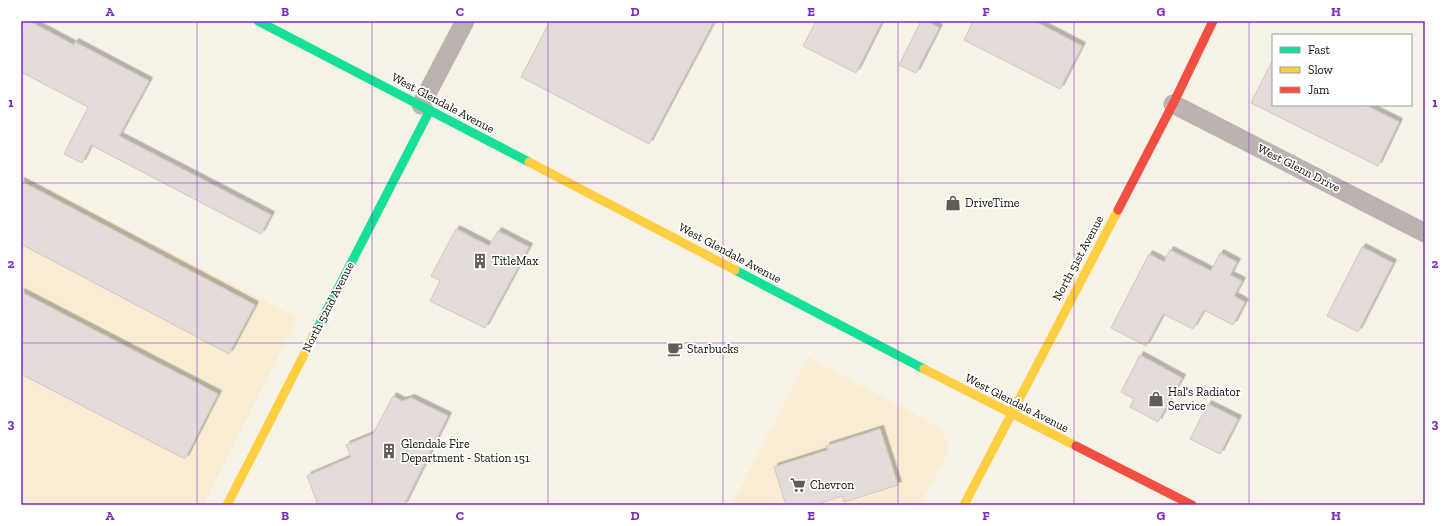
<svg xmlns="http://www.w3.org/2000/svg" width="1446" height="526" font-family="'Zilla Slab',serif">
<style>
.built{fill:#f8ecd3}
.building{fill:#e4dcd9;stroke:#cfc7c4;filter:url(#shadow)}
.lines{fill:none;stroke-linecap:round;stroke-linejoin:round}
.street{stroke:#bcb2b0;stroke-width:19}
.fast{stroke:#16e098;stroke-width:9}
.slow{stroke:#ffcf43;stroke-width:9}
.jam{stroke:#f24e42;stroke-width:9}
.grid{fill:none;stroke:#7b2cbf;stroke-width:1;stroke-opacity:0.55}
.labels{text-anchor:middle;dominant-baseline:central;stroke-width:3.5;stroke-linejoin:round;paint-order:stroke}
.street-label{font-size:12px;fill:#110d04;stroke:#fff}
.poi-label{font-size:12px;fill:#110d04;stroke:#fff;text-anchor:start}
.neatline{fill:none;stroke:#7b2cbf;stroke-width:1.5}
.grid-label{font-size:13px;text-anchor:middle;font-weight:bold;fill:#7b2cbf}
</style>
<defs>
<filter id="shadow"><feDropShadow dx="3.5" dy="-3.5" stdDeviation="0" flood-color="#0004"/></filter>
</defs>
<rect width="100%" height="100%" fill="#f7f2e6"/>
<!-- built -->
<g class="built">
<polygon points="21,175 298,318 203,505 21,505"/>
<polygon points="808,357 937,426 947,440 949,447 946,456 920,505 732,505"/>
</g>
<!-- building -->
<g class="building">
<polygon points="21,21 29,21 74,45 75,42 149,81 119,136 271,215 261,234 91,145 82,163 64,154 88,107 21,72"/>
<polygon points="550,21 714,21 649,144 521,77"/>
<polygon points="816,21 882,21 856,73 803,46"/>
<polygon points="921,21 927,21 939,28 916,73 899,65"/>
<polygon points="973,21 1034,21 1082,46 1060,89 964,40"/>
<polygon points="1273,59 1273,105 1365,105 1399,122 1378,166 1251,103"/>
<polygon points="21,181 255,305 229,354 21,244"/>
<polygon points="456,229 489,246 498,231 529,247 485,328 430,301 440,281 431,276"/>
<polygon points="1362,247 1393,263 1358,332 1327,316"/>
<polygon points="1170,250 1211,271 1220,253 1237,262 1230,275 1242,281 1234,296 1245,302 1233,325 1204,310 1193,329 1163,314 1146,346 1111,328 1149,254 1164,262"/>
<polygon points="21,292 218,394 185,459 21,374"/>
<polygon points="1140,355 1182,378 1158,422 1130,407 1134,399 1121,392"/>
<polygon points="393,396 402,401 411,398 448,416 404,505 318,505 307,476 351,457 346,445 373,434"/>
<polygon points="1208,404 1238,419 1220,454 1190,439"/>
<polygon points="880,429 898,485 844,502 842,496 815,505 786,505 774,467 828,450 826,446"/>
</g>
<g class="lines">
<!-- street -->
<g class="street">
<polyline points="1173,104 1425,233"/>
<polyline points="421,105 465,21"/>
</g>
<!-- fast -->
<g class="fast">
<polyline points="258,21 529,162"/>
<polyline points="735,270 924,369"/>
<polyline points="313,337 430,110"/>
</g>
<!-- slow -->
<g class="slow">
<polyline points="529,162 735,270"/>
<polyline points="924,369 1076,446"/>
<polyline points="227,505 313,337"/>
<polyline points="964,505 1118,210"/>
</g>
<!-- jam -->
<g class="jam">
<polyline points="1118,210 1173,104 1213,21"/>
<polyline points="1076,446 1192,505"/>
</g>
</g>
<!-- grid -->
<path class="grid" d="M197,21V505M372,21V505M548,21V505M723,21V505M898,21V505M1074,21V505M1249,21V505M21,183H1425M21,343H1425"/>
<!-- icons -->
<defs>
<symbol id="shop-bare" viewBox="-9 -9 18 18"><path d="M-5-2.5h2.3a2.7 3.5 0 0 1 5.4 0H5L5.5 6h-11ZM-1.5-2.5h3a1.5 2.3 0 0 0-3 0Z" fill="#625d53" stroke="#fff" stroke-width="2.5" paint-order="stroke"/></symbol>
<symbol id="building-bare" viewBox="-9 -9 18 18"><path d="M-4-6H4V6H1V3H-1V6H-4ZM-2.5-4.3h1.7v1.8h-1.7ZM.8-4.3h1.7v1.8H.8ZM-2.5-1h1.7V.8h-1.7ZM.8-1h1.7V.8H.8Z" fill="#625d53" stroke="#fff" stroke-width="2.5" paint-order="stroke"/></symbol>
<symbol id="cafe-bare" viewBox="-9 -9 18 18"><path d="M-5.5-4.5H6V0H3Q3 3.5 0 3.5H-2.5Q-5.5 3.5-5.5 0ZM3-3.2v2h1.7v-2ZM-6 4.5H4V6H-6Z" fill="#625d53" stroke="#fff" stroke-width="2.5" paint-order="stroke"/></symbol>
<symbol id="supermarket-bare" viewBox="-9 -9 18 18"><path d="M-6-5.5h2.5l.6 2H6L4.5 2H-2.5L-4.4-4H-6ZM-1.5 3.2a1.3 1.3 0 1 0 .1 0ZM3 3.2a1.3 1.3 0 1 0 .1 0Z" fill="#625d53" stroke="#fff" stroke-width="2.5" paint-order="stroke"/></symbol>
</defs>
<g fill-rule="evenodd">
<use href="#shop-bare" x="942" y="192" width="22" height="22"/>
<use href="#building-bare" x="469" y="250" width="22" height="22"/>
<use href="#cafe-bare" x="664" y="338" width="22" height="22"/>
<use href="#shop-bare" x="1145" y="388" width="22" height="22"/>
<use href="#building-bare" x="378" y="440" width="22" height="22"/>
<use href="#supermarket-bare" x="787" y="474" width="22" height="22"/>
</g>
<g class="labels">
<!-- street labels -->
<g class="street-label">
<text transform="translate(443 103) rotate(28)">West Glendale Avenue</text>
<text transform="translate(1299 168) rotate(27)">West Glenn Drive</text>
<text transform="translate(730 253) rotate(28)">West Glendale Avenue</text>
<text transform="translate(1078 258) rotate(-62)">North 51st Avenue</text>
<text transform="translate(328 307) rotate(-63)">North 52nd Avenue</text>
<text transform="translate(1017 403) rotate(27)">West Glendale Avenue</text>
</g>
<!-- poi labels -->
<g class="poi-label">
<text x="965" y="203">DriveTime</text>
<text x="492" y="261">TitleMax</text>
<text x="687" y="349">Starbucks</text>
<text x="1168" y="392">Hal's Radiator<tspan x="1168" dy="14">Service</tspan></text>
<text x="401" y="444">Glendale Fire<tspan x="401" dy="14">Department - Station 151</tspan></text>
<text x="810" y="485">Chevron</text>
</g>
</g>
<!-- border -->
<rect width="1446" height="526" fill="none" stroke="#ffffff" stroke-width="44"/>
<!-- legend -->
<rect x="1272" y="34" width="140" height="72" fill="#ffffff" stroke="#a09e9b"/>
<rect x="1280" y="47" width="20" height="6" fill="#16e098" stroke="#a09e9b"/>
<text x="1308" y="54" font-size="12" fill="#110d04">Fast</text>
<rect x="1280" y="67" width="20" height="6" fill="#ffcf43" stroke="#a09e9b"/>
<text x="1308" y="74" font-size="12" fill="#110d04">Slow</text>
<rect x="1280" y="87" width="20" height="6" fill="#f24e42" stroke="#a09e9b"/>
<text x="1308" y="94" font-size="12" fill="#110d04">Jam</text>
<rect x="22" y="22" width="1402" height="482" class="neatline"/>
<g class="grid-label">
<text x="110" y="16">A</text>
<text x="285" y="16">B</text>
<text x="460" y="16">C</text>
<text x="635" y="16">D</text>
<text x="811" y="16">E</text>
<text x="986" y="16">F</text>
<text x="1161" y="16">G</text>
<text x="1336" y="16">H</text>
<text x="11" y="107">1</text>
<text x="1435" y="107">1</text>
<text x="11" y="268">2</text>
<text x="1435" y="268">2</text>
<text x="11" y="428">3</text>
<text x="1435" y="428">3</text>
<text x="110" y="520">A</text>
<text x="285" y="520">B</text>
<text x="460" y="520">C</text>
<text x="635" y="520">D</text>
<text x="811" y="520">E</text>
<text x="986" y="520">F</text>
<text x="1161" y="520">G</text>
<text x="1336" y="520">H</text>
</g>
</svg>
